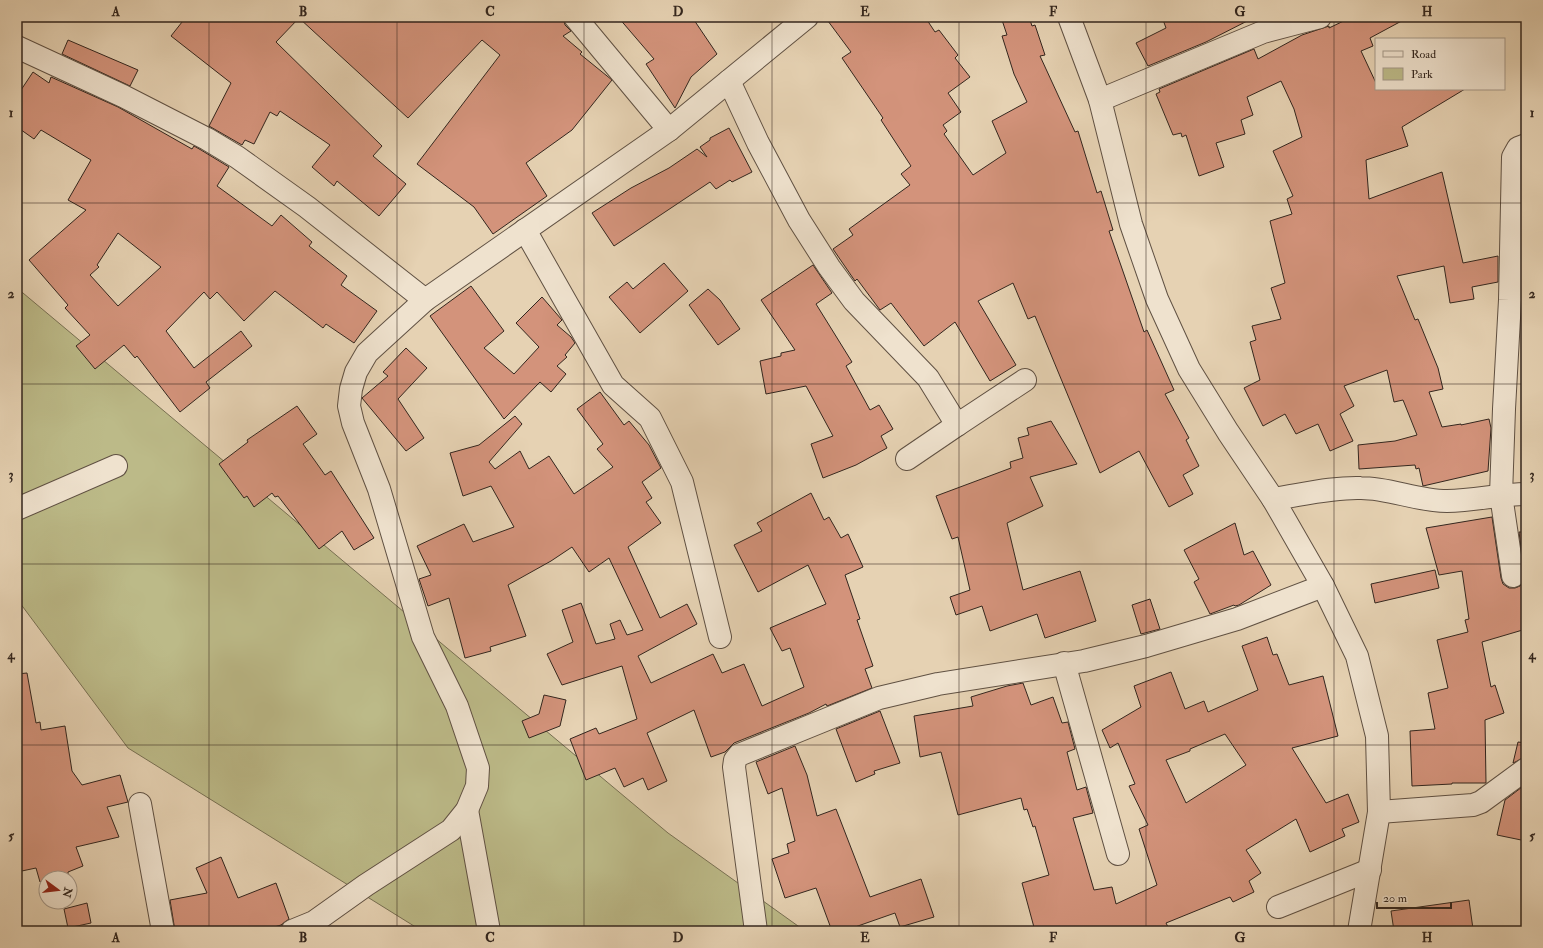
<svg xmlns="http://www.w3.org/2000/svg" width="1543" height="948" font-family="'IM FELL Double Pica',serif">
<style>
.green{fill:#bcba88;stroke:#787053}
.building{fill:#d3937b;stroke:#33261e;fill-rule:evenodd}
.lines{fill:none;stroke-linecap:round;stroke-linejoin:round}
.minor-casing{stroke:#605143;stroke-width:24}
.minor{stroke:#efe2ce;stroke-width:22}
.grid{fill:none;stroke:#33261e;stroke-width:1;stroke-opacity:0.55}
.neatline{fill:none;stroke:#33261e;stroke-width:1.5}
.grid-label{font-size:13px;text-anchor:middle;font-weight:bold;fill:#33261e}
</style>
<rect width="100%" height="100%" fill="#e6d2b3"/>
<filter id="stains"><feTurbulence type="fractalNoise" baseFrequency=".005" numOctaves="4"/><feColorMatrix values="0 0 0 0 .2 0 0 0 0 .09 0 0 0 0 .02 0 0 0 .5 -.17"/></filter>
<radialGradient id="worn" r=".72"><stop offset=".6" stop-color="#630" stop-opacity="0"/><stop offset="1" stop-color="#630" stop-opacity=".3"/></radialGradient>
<!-- green -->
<polygon class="green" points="17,288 668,833 805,931 422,931 128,748 17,599"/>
<!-- building -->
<g class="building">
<polygon points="186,17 563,17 565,25 571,31 563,36 582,52 580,54 612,80 572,130 526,163 547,196 493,234 474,207 417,164 500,55 482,40 408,118 299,18 276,42 382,146 373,156 406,184 379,216 337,181 334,186 312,167 330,145 280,111 277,116 270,112 254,144 245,140 242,145 209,126 231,83 171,36"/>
<polygon points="618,17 692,17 717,54 691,77 675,108 646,64 654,59"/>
<polygon points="825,17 925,17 935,32 939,30 958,55 955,58 970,77 948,93 961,112 943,125 947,131 944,134 973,175 1006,153 992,121 1027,102 1014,74 1002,36 1007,35 1001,17 1029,17 1032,26 1035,25 1045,55 1040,56 1075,132 1078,131 1097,193 1101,191 1113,230 1109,231 1144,332 1147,330 1174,390 1165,394 1189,438 1186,440 1199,466 1183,475 1193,494 1169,507 1139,451 1100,473 1035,316 1028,319 1013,283 978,301 1016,365 990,381 955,322 924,346 891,303 880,310 857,279 855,281 833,249 853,235 849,229 910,185 901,174 911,166 881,120 883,118 842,58 851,52"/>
<polygon points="1162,17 1255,17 1206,42 1148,66 1136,43 1166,28"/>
<polygon points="1352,17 1409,17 1370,38 1373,46 1361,51 1376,83 1376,89 1465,89 1402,127 1408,146 1366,160 1369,199 1442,172 1463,263 1498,256 1498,282 1472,287 1474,299 1450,303 1444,266 1397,276 1415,320 1418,319 1438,368 1443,389 1429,392 1442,427 1461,424 1461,425 1489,419 1491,428 1488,471 1423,486 1419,468 1416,469 1415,465 1359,469 1358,445 1395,441 1417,435 1403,400 1394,402 1387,370 1344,386 1354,406 1340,414 1353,441 1330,451 1318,424 1296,434 1285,414 1263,426 1244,388 1260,380 1250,342 1256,340 1252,326 1281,319 1271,288 1285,283 1270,221 1292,214 1287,199 1293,196 1273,151 1302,137 1294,109 1281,81 1247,97 1253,115 1241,120 1245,134 1216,143 1224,167 1199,176 1186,135 1182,137 1181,133 1173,135 1156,94 1160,92 1159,89 1254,49 1258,59 1302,35 1329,26 1329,28"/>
<polygon points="68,40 138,70 130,86 62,54"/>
<path d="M33,72L49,83L51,77L118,107L192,149L194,146L201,150L229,167L217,186L272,226L281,215L312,242L309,246L347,276L341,285L377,311L354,343L326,324L323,328L275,291L244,321L217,292L210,299L204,292L166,331L194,368L241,331L252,346L206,382L210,388L180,412L137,356L135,358L124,345L95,369L76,346L90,335L65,308L68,305L29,260L86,210L68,200L91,160L41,130L34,139L17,127V96ZM118,233L161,267L118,306L90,275L99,267L97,265Z"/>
<polygon points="729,128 752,172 732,182 730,180 716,189 710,182 614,246 592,213 631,188 669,168 697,149 707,157 700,147 710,140 710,138"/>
<polygon points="1526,251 1526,277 1523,277 1524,252"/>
<polygon points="664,263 688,291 640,333 609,297 627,282 633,289"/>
<polygon points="813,265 832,293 816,304 852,362 846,366 870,410 879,405 893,429 881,436 887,448 856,465 823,478 811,444 833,436 806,386 766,394 760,361 781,356 781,353 795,350 761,300"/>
<polygon points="471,286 504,331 484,348 514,374 539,347 516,323 542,297 562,320 557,325 571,337 575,343 565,355 567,357 557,366 566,374 551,392 540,382 504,419 430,316"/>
<polygon points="708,289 720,300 740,329 718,345 689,305"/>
<polygon points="406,348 427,368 398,399 424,438 406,451 362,398 388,376 383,372"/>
<polygon points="600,392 624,425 629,421 649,445 661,468 642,482 652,498 646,502 661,523 628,547 660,618 687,604 697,624 638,656 651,683 713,654 722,673 744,664 762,706 804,687 790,648 782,651 770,628 826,604 808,565 758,592 734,545 762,531 757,523 811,493 824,520 829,517 841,538 848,534 863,567 845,575 860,619 857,620 873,666 865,669 872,688 827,706 826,704 809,713 734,743 725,752 711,757 694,710 647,733 667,781 648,790 643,778 624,787 615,768 586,780 570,739 596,728 599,734 637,719 622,666 562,685 547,654 573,642 562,610 581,603 596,644 615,639 610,624 620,620 627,635 643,630 609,558 589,572 572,547 551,561 508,585 526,636 490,647 491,651 465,658 449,598 428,606 419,579 431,575 417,546 464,524 473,542 514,527 491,486 463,496 450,453 479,445 515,416 522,424 489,462 495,469 520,451 529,469 549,456 574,494 613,467 597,449 603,444 577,409"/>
<polygon points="297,406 317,434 303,444 325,475 331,471 374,538 354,550 342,531 319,549 278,496 275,497 272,493 254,507 247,496 244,498 219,464 248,442 247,440"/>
<polygon points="1051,421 1077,464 1030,477 1043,506 1007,523 1023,590 1080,571 1096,621 1045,638 1037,614 990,631 982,606 956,615 950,597 970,590 958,537 952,539 936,496 1011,468 1010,462 1023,458 1018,438 1029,435 1027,428"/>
<polygon points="1492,517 1501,578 1503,584 1509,588 1515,588 1520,586 1525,580 1519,532 1526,532 1526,629 1482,642 1491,687 1495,685 1504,713 1485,720 1486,783 1452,783 1452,784 1412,786 1410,731 1435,729 1428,693 1448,688 1437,640 1468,632 1465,620 1469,619 1462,571 1439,575 1426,528"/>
<polygon points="1235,523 1244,555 1253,551 1271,585 1239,605 1235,606 1234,605 1210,614 1194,582 1199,579 1184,550"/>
<polygon points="1435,570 1439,588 1375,603 1371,584"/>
<polygon points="1150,599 1160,629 1141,634 1132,605"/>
<path d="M1267,637L1273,655L1277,654L1289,685L1323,676L1338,736L1292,748L1326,803L1348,794L1359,822L1342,829L1345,836L1310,852L1296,819L1246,850L1261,873L1249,881L1254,892L1233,902L1230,897L1166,923L1170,931H1035L1022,883L1049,875L1035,826L1033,827L1027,809L1024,810L1021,798L958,815L941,752L920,757L914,716L973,706L971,697L1007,686L1023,683L1031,705L1053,697L1062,723L1068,722L1075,749L1067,752L1077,790L1086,787L1093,813L1073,818L1094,890L1112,887L1116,904L1157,885L1139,829L1148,825L1129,786L1135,784L1118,743L1110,748L1102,730L1141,707L1134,686L1171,672L1185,709L1204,701L1208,712L1258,690L1242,646ZM1225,734L1246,765L1186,803L1166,760L1190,751V749Z"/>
<polygon points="27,673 36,723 40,722 41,730 65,726 72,771 82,785 120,775 128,802 107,807 119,837 76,847 83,866 68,872 68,874 54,878 46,878 46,880 40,882 36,868 17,872 17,674"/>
<polygon points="544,695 566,700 560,726 529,738 522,721 539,714"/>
<polygon points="880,711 900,763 874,771 875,774 856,782 836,729"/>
<polygon points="1518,742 1526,743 1526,757 1513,763"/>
<polygon points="795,746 807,775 817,816 836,809 870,897 921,879 934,917 900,927 895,913 855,927 857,931 832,931 816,888 785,898 772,859 789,853 787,844 795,841 782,788 768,794 756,762"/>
<polygon points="1526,784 1526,841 1497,835 1505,800"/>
<polygon points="221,857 238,898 276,883 289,919 281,925 261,931 175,931 170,900 207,893 196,868"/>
<polygon points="1469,900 1473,929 1460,931 1394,931 1391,911"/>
<polygon points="87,903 91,923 68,928 64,909"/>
</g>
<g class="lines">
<defs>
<g id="minor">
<polyline points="575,17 669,130"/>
<polyline points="1069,17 1100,100 1131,224 1157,299 1189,369 1228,432 1273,499 1323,586 1357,656 1377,736 1379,812 1359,931"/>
<polyline points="17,47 123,96 207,139 237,157 307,207 425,300"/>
<polyline points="729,81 758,143 799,220 829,267 854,301 928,378 957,425 1025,380"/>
<polyline points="1100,100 1263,32 1320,17"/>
<polyline points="525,230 613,385 650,418 682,482 720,637"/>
<polyline points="907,459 957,425"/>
<path d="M1273,499C1301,495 1332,487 1361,488C1390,488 1417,501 1447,501C1474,501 1500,494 1526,494"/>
<polyline points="17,509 116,466"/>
<polyline points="1513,576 1501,495 1504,409 1510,300 1513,157 1518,148 1526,145"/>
<polyline points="1064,663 1118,854"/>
<polyline points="140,804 163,931"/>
<polyline points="467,810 489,931"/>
<polyline points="1379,812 1473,805 1481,802 1526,769"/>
<polyline points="1278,907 1370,870"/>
<polyline points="292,931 314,922 366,885 451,830 467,810 477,786 478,768 457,706 423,637 379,489 353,423 349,406 351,389 356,372 367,353 425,300 669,130 807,17"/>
<polyline points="756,931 734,767 735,760 739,755 879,698 938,684 1084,661 1146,646 1237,619 1323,586"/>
</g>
</defs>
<!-- minor casing -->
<use href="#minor" class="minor-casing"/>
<!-- minor -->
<use href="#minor" class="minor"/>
</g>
<!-- grid -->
<path class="grid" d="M209,17V931M397,17V931M584,17V931M772,17V931M959,17V931M1146,17V931M1334,17V931M17,203H1526M17,384H1526M17,564H1526M17,745H1526"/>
<!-- margin -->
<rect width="1543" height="948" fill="none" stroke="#e6d2b3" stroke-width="44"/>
<!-- legend -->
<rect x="1375" y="38" width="130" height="52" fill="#efe2ce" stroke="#a49788"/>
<rect x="1383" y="51" width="20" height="6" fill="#efe2ce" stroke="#a49788"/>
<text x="1411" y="58" font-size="12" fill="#33261e">Road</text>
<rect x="1383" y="68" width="20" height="12" fill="#bcba88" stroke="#a49788"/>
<text x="1411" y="78" font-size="12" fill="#33261e">Park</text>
<!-- north arrow -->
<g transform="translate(58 890) rotate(105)"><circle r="19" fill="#efe2ce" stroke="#a49788"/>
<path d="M0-3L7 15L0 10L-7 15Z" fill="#8f2418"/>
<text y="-6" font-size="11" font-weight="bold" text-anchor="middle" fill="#33261e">N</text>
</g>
<!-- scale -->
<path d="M1377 902v6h74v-6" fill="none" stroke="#33261e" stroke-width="2"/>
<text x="1383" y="902" font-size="12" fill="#33261e" stroke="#efe2ce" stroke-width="3" paint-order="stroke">20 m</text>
<rect x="22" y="22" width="1499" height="904" class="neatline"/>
<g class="grid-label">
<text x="116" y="16">A</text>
<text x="303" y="16">B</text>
<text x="490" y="16">C</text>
<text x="678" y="16">D</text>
<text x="865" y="16">E</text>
<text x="1053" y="16">F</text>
<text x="1240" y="16">G</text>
<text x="1427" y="16">H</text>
<text x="11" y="117">1</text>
<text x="1532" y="117">1</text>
<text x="11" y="298">2</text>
<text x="1532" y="298">2</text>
<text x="11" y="479">3</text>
<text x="1532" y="479">3</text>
<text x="11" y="659">4</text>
<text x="1532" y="659">4</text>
<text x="11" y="840">5</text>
<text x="1532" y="840">5</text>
<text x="116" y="942">A</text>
<text x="303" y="942">B</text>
<text x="490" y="942">C</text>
<text x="678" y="942">D</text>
<text x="865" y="942">E</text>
<text x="1053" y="942">F</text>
<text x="1240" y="942">G</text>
<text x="1427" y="942">H</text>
</g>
<rect width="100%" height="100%" filter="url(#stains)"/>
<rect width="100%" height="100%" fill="url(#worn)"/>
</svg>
